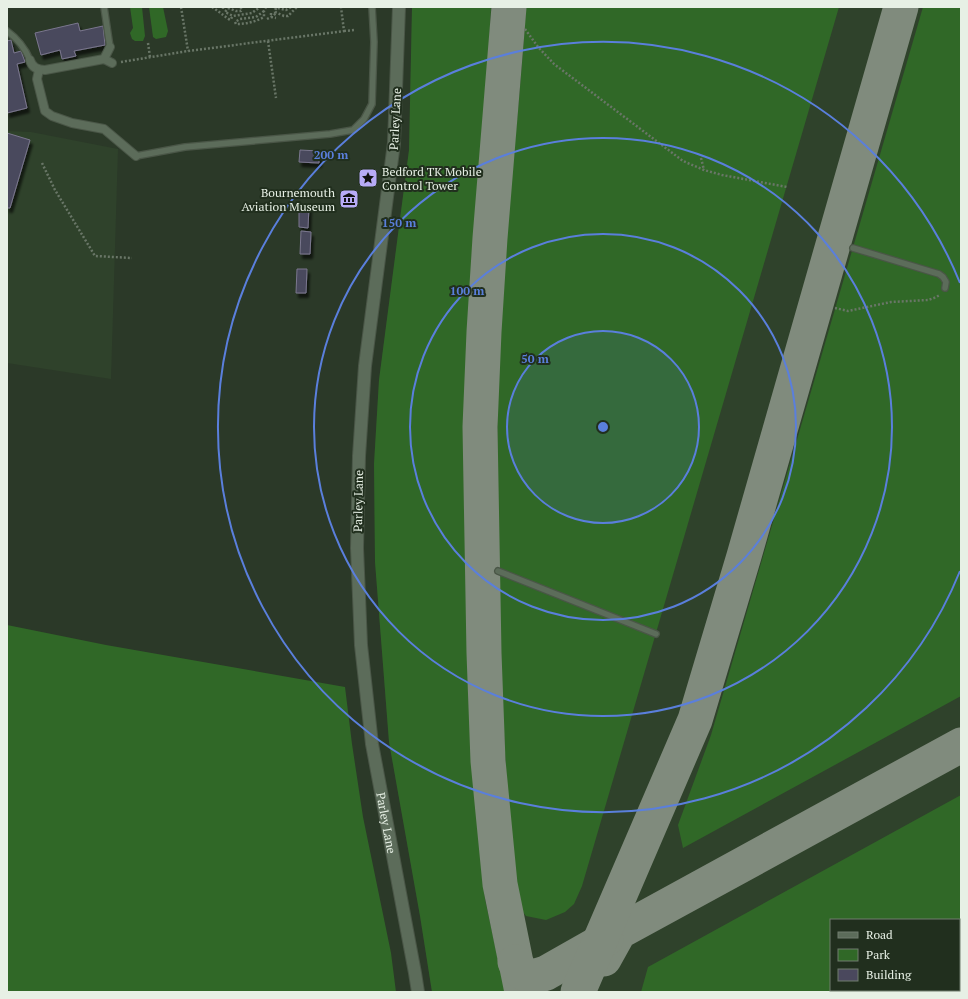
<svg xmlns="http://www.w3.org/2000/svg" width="968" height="999" font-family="'PT Serif',serif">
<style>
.built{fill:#2f422b;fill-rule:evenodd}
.green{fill:#306827;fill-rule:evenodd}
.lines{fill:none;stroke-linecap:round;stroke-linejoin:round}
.taxiway{stroke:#808b7d;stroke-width:35}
.building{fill:#4a485d;stroke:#7a778e;filter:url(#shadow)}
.service-casing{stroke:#4a5647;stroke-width:8}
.pedestrian-casing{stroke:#4a5647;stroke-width:10}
.secondary-casing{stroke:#4a5647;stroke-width:14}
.path{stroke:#697667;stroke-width:2.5;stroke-dasharray:2 2;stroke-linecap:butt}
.service{stroke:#5c6c5a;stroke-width:5.5}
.pedestrian{stroke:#5c6c5a;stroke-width:8}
.secondary{stroke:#5c6c5a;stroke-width:12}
.ring{fill:none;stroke:#5a7fdc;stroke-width:2}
.labels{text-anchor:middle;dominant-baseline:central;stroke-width:4;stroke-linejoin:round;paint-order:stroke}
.street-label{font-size:12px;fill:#e7f0e5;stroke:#212f1e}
.poi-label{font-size:12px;fill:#e7f0e5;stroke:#212f1e;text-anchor:start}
.centre{fill:#5a7fdc;stroke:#212f1e;stroke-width:2}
.ring-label{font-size:12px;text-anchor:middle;font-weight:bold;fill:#5a7fdc;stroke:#212f1e;stroke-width:4;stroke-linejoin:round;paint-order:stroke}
</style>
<defs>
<filter id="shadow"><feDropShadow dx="2.5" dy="4.5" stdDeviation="1" flood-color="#0009"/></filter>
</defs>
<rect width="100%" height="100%" fill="#2b3928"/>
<!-- built -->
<g class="built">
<path d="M412,7H961V992H432L420,916L389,742L375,562L374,464L379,380L409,150ZM831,920H959V990H831Z"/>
<polygon points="7,131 31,132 118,149 111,379 7,363"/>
</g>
<!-- green -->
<g class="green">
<polygon points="130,7 142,7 145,36 143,41 135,41 132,39 130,33 133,28"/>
<polygon points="149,7 163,7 168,31 166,37 156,39 153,37"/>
<polygon points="412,7 491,7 487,92 472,251 465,411 466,600 473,758 485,899 505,992 432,992 420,916 389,742 375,562 374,464 379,380 409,150"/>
<path d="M526,7H839L582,886L574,904L565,912L546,920L526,916L519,907C516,877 511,847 509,817C503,729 499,642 498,554C497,471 496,388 501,305C507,206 520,107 526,7Z"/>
<polygon points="923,7 961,7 961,696 683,848 678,825 711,735"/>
<polygon points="7,625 106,645 345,687 352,744 363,817 391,953 396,992 7,992"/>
<path d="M961,795V992H641L648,967ZM831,920H959V990H831Z"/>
</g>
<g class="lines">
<!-- taxiway -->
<g class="taxiway">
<polyline points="509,7 490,238 484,332 480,427 484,653 488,761 500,884 522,992"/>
<polyline points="604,959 619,932 961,745"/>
<path d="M515,962C523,977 530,979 546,973L606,939"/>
<polyline points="578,992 695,720 744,556 901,7"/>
</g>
</g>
<!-- building -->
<g class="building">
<polygon points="78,23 80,31 103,26 105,45 74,51 76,56 62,59 60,50 41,55 35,33"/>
<polygon points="11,40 14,53 21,51 25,62 17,64 27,108 7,113 7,41"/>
<polygon points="7,133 30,140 10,208 7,208"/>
<polygon points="300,150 319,151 319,163 299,162"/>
<polygon points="299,206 309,206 308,228 299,227"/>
<polygon points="301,231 311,232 310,254 300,254"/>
<polygon points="297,269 307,269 306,293 296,293"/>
</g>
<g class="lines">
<defs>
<g id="service">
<polyline points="104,7 110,47"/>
<path d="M7,31C18,39 25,48 30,60"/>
<polyline points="136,156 185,147 330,134 353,130 364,119 372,104 374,42 372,7"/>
<polyline points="853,248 939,274 943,277 946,282 945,288"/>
<polyline points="498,571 656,634"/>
</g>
<g id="pedestrian">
<polyline points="104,59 112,63"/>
<path d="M30,60C32,68 38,70 45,70L104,59L110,47"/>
<polyline points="39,70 37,79 45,111 52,116 72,123 104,129 136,156"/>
</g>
<g id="secondary">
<path id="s1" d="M399,7L394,143L365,366L359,456L357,548L361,645L372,744L415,973L418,992"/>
</g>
</defs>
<!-- service casing -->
<use href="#service" class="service-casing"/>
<!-- pedestrian casing -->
<use href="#pedestrian" class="pedestrian-casing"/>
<!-- secondary casing -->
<use href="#secondary" class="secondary-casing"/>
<!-- path -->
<g class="path">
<polyline points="181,7 188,51"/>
<path d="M212,7C218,11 223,15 230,20L233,16L252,13L260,7"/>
<polyline points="223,7 223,9"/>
<polyline points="229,7 225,12 233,16"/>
<polyline points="274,7 286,10 291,7"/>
<polyline points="228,8 236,11 241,11 242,9 240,7"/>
<polyline points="276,8 275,12 284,16 288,16 297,7"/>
<path d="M264,11L256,17L240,19L235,22L236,24C246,24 255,22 264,17V11L266,7"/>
<polyline points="271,13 271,17 276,18"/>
<polyline points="267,19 273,16 276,13"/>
<polyline points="525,29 538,47 554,64 683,161 704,170 722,175 787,187"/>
<polyline points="344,31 355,30"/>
<polyline points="268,41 276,98"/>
<polyline points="148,43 150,57"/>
<polyline points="121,62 188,51 344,31 341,7"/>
<polyline points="701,158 704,170"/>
<polyline points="42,163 55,190 95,256 132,258"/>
<polyline points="835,308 848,311 891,302 928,300 934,298 940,295"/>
</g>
<!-- service -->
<use href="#service" class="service"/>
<!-- pedestrian -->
<use href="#pedestrian" class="pedestrian"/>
<!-- secondary -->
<use href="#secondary" class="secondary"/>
</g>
<!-- distance rings -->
<circle cx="603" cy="427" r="96" fill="#5a7fdc" fill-opacity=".12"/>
<g class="ring">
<circle cx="603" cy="427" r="96"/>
<circle cx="603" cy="427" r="193"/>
<circle cx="603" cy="427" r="289"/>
<path d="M960 571A385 385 0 1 1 960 283"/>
</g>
<!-- icons -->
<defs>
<symbol id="sight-square" viewBox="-11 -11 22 22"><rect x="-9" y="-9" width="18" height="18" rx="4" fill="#b7abf7" stroke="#212f1e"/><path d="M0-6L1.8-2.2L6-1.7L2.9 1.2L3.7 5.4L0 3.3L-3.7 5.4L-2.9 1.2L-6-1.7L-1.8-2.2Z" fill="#111"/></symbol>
<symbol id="museum-square" viewBox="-11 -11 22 22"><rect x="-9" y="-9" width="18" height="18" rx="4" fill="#b7abf7" stroke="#212f1e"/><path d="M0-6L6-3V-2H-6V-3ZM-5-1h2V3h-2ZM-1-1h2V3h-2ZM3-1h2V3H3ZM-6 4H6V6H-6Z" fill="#111"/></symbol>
</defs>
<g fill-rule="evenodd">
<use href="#sight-square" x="357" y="167" width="22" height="22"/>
<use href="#museum-square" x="338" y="188" width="22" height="22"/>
</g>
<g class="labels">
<!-- street labels -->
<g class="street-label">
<text transform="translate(395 119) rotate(-87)">Parley Lane</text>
<text transform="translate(358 501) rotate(-89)">Parley Lane</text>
<text stroke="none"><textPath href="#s1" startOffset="820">Parley Lane</textPath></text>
</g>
<!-- poi labels -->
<g class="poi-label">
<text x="382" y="171">Bedford TK Mobile<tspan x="382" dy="14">Control Tower</tspan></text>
<text x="335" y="192" text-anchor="end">Bournemouth<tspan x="335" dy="14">Aviation Museum</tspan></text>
</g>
</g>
<circle cx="603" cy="427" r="6" class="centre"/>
<g class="ring-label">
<text x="331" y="159">200 m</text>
<text x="399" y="227">150 m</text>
<text x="467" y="295">100 m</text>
<text x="535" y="363">50 m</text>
</g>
<!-- border -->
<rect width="968" height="999" fill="none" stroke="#e7f0e5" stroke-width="16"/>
<!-- legend -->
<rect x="830" y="919" width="130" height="72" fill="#212f1e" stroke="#707c6e"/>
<rect x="838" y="932" width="20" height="6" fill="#5c6c5a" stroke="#707c6e"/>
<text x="866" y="939" font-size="12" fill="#e7f0e5">Road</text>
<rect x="838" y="949" width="20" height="12" fill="#306827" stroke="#707c6e"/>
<text x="866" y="959" font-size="12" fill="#e7f0e5">Park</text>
<rect x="838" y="969" width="20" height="12" fill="#4a485d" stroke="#707c6e"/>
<text x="866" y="979" font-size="12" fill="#e7f0e5">Building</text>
</svg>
